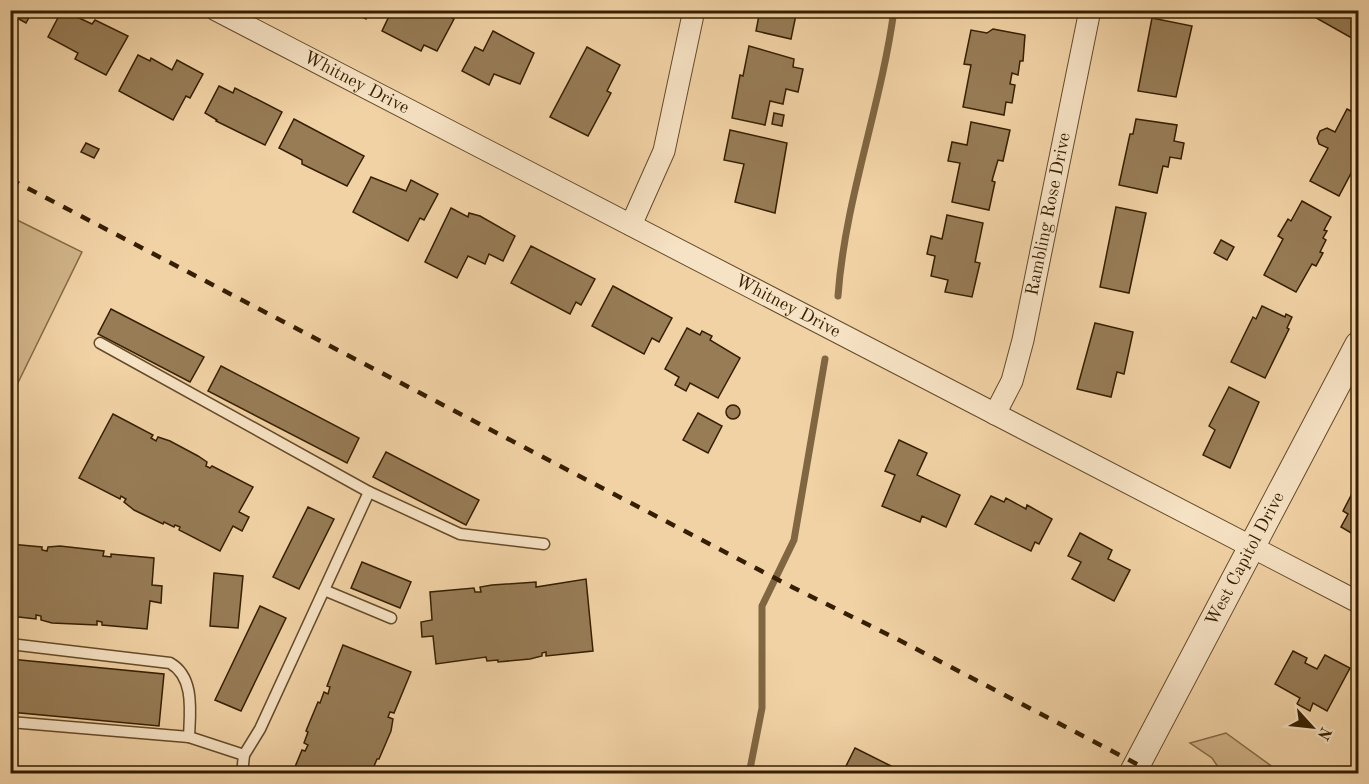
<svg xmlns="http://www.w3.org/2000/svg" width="1369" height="784" font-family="'Old Standard TT',serif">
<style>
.green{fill:#d1b489;stroke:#846a44;stroke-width:1.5}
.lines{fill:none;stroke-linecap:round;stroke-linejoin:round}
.stream{stroke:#806641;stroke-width:7}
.building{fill:#977c56;stroke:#361f00;stroke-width:1.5}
.service-casing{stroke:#654c29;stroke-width:13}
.minor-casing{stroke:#654c29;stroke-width:23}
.tertiary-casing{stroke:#654c29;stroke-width:28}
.service{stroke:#f6e2c4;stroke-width:10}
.minor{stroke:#f6e2c4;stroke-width:21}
.tertiary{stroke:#f6e2c4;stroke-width:26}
.rail{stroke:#361f00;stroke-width:4.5;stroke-dasharray:10 10;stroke-linecap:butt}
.labels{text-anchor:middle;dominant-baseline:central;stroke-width:4.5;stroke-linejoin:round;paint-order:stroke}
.street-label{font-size:18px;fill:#361f00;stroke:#f6e2c4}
</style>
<rect width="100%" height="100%" fill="#f1d2a5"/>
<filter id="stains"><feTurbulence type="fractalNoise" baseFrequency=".00333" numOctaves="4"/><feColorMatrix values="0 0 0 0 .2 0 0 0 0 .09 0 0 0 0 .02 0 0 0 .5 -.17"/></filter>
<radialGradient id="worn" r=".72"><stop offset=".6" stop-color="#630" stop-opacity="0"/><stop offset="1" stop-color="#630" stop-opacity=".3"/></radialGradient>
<!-- green -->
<g class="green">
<polygon points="11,217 82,252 11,397"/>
<polygon points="1226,733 1281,773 1222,773 1212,758 1190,743"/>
</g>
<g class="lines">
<!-- stream -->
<g class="stream">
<path d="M838,296C845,199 881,107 894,10"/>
<polyline points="749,774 762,708 762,606 794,540 825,359"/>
</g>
</g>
<!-- building -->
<g class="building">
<polygon points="10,10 33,10 26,23 10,14"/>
<polygon points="62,10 92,24 95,20 128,36 106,75 75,59 78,53 48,37"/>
<polygon points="350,10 370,10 366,19"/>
<polygon points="392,10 438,10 454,19 437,51 424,45 421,51 382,31"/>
<polygon points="760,10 797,10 791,39 756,31"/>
<polygon points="1358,10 1357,41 1304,11 1305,10"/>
<polygon points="1152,18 1192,26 1176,97 1138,91"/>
<polygon points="993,29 1025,35 1023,61 1020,61 1018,75 1012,73 1010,84 1015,85 1012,103 1006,102 1004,115 963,107 971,65 964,64 971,30 987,33"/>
<polygon points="493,31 534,53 520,84 494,74 489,85 462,71 475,47 483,51"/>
<polygon points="749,46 794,59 793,67 803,69 798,92 786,89 783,104 770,101 765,125 732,118 740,75 743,76"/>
<polygon points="587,47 620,65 607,91 611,93 588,136 550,117"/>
<polygon points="138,55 150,61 151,58 172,70 177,60 203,74 190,98 186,96 173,120 119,91"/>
<polygon points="219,86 233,93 235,88 282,112 265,145 216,121 217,120 205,113"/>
<polygon points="1347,109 1358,115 1358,160 1339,196 1310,181 1328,148 1319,144 1317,138 1320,131 1327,128 1335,132"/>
<polygon points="774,113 784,115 782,126 772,124"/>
<polygon points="294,119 364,156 347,186 302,164 302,160 279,148"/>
<polygon points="1136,119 1177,125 1174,141 1184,143 1181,159 1170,157 1168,167 1163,166 1157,193 1119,185 1130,134 1133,134"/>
<polygon points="971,122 1010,130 1003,161 998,160 993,177 992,181 995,182 989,210 952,202 960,163 948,161 952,142 967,145"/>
<polygon points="730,130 787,143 775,213 735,202 744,164 724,160"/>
<polygon points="86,143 99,149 94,158 81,152"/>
<polygon points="371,177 406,191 411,180 438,194 424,220 420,218 408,241 353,212"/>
<polygon points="1302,201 1331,217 1324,230 1327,231 1323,238 1326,240 1320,252 1323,253 1316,266 1312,264 1296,292 1264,275 1283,239 1278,236 1288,219 1291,221"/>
<polygon points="1116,207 1146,213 1129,293 1100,287"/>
<polygon points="451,208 468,217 469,213 480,216 515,236 503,261 489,254 485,264 468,256 457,278 425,262"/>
<polygon points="947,215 983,223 975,262 980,263 972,297 945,292 948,280 931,276 935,256 927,254 931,236 942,239"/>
<polygon points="1221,240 1234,247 1227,260 1214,253"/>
<polygon points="531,246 595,279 581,305 576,302 570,314 511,283"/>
<polygon points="613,286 672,318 659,342 652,338 644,354 592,326"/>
<polygon points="1262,306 1285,317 1286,314 1292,317 1287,328 1289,329 1265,378 1231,362 1253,317 1256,319"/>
<polygon points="111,309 204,357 190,382 98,334"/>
<polygon points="1095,323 1133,332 1124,374 1117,372 1111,397 1077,389"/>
<polygon points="687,328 700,335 702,331 712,336 710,340 740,358 718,398 690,383 686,391 675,385 679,377 665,369"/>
<polygon points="221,366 359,438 347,463 208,391"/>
<polygon points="1229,387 1259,402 1230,468 1203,455 1215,430 1209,426"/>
<circle cx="733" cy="412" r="7"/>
<polygon points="698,413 722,426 708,453 683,440"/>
<polygon points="113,414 153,435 151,438 156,441 158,437 170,441 198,456 207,462 206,466 210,468 212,466 253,487 239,512 249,517 242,531 233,526 220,551 179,530 180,527 175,525 174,527 164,522 163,524 134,510 124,502 126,499 121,496 120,499 79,478"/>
<polygon points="899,440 927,453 917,475 960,495 946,527 922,516 920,522 882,506 895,475 885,471"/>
<polygon points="386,452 479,500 466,525 373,477"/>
<polygon points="1358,482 1358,537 1341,527 1348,514 1343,511"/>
<polygon points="991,496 1004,502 1006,498 1026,509 1027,505 1052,519 1039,544 1035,542 1031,551 975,524"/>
<polygon points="308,507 334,519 299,589 273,577"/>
<polygon points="1080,533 1112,550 1108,559 1130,570 1114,601 1072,579 1081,562 1068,556"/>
<polygon points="10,544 42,547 42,550 47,551 48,547 60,546 104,551 103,556 111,557 111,554 154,558 152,585 162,586 161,603 150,601 147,629 102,625 102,622 97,621 97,625 52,623 41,620 41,616 36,615 36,619 10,616"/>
<polygon points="362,562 411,582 400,608 351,588"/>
<polygon points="214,573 243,576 238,628 210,626"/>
<polygon points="586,579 593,651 546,656 546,652 542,653 542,656 530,659 498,662 498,660 487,661 486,657 436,664 433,636 422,637 421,622 432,620 430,592 474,588 475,592 481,592 480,587 492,585 536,582 536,587"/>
<polygon points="260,606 286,618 241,711 215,700"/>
<polygon points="343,645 411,672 394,713 390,712 388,717 393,719 391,731 379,759 377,759 372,771 368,769 366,774 292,774 302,750 305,751 308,745 304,743 308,732 306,731 318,702 320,703 324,692 328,694 330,687 327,686"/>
<polygon points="1293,651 1307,658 1305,663 1317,669 1325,655 1350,668 1327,711 1313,703 1310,711 1297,704 1300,698 1275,684"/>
<polygon points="10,659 164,674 159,726 10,712"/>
<polygon points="855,748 891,766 890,769 898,774 842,774"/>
</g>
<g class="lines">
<defs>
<g id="service">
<polyline points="100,343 369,492 460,534 544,544"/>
<polyline points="324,590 391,618"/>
<path d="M10,644L170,663C195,677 190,712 189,737"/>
<polyline points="10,722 189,737 244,755"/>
<polyline points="242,774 244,755 260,729 369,492"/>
</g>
<g id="minor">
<path id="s1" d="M216,10L1358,602"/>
<polyline points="631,225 664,151 694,10"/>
<path id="s2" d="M995,414L1012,381L1023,340L1090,10"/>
</g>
<g id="tertiary">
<path id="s3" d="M1132,774L1358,345"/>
</g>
</defs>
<!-- service casing -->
<use href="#service" class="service-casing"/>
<!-- minor casing -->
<use href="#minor" class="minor-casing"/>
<!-- tertiary casing -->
<use href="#tertiary" class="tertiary-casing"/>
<!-- service -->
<use href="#service" class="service"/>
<!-- minor -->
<use href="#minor" class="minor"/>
<!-- tertiary -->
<use href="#tertiary" class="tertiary"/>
<!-- rail -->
<polyline class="rail" points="10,179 792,587 899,640 1156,774"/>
</g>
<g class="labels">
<!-- street labels -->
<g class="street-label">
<text stroke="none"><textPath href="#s1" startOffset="158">Whitney Drive</textPath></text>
<text stroke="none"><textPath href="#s2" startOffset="208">Rambling Rose Drive</textPath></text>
<text stroke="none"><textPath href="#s1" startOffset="644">Whitney Drive</textPath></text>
<text stroke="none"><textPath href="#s3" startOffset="243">West Capitol Drive</textPath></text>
</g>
</g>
<!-- margin -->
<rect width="1369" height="784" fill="none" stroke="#f1d2a5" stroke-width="36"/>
<rect x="12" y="12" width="1345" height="760" fill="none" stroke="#361f00" stroke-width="3"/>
<rect x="18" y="18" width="1333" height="748" fill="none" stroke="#361f00" stroke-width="1.5"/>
<!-- north arrow -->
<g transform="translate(1312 727) rotate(117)" stroke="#f6e2c4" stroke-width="4.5" paint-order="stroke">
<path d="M0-4.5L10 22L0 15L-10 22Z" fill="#361f00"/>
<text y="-9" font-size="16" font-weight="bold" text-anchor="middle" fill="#361f00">N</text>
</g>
<rect width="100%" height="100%" filter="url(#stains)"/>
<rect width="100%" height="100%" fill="url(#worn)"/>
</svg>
